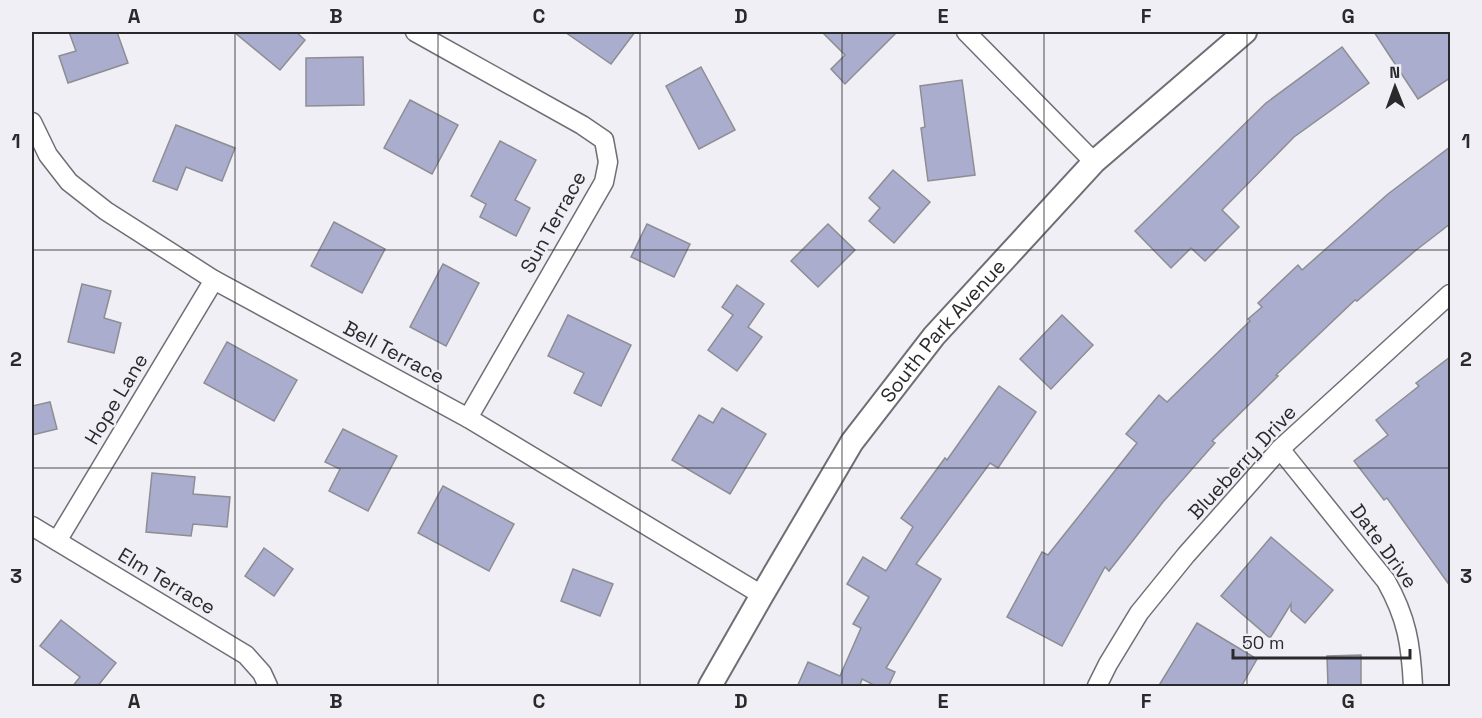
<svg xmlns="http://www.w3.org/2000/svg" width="1482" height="718" font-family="'Space Grotesk',sans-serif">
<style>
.building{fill:#aaadcd;stroke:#8d8d93;stroke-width:1.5}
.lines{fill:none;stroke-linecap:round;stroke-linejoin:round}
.minor-casing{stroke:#6e6f74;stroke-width:21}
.tertiary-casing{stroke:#6e6f74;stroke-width:26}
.minor{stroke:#fff;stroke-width:18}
.tertiary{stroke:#fff;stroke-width:22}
.grid{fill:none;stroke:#292a2c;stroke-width:1.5;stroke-opacity:0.55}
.labels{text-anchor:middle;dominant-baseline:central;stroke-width:4.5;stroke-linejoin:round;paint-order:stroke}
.street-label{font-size:20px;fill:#292a2c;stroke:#efeff5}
.neatline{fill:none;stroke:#292a2c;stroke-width:2}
.grid-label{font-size:20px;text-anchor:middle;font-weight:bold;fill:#292a2c}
</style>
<rect width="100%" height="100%" fill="#efeff5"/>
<!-- building -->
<g class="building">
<polygon points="69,32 117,32 128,63 68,83 59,56 76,51"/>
<polygon points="234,32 296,32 305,40 280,70"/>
<polygon points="565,32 635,32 611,64"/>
<polygon points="822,32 897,32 845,84 831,69 845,55"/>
<polygon points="1374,32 1450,32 1450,78 1418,99"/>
<polygon points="1342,47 1369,83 1294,137 1222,210 1239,227 1205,261 1191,248 1171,268 1135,231 1266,103"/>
<polygon points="363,57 364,105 306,106 306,58"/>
<polygon points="701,67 735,130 699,149 666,86"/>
<polygon points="962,80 975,175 928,181 921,128 925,127 920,86"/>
<polygon points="410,100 458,125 432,174 384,148"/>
<polygon points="176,125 235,148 222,181 186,167 177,190 153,181"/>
<polygon points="500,141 536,160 515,200 530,208 516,236 480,217 486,204 471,196"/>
<polygon points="1450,147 1450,224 1415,251 1357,301 1355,300 1276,375 1278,376 1212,441 1215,443 1163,502 1109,571 1105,567 1062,646 1007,617 1042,552 1048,555 1137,443 1126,434 1159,395 1167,402 1250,321 1248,319 1262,307 1258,303 1298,265 1302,270 1388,194"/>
<polygon points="893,170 930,202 894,243 869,221 880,208 869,198"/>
<polygon points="334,222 385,249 362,293 311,266"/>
<polygon points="647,224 690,244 674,277 631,257"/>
<polygon points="828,224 855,250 818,287 791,261"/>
<polygon points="443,264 479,283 446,346 410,327"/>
<polygon points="82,284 111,291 104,318 121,323 114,353 68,342"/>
<polygon points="737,285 764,304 748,327 762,337 737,371 708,350 733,315 722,307"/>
<polygon points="568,315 631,345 601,406 574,393 584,373 548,356"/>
<polygon points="1062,315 1093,345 1051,389 1020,359"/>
<polygon points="227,342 297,380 274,421 204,383"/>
<polygon points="1450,357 1450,586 1387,498 1384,500 1354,461 1388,435 1376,420 1419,386 1416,383"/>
<polygon points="999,386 1036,412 998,468 990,463 916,564 941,579 886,668 895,672 888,687 878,687 862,679 860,685 863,687 797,687 808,662 840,676 861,628 853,624 869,597 847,584 863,557 886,571 913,527 901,518 945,458 947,460"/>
<polygon points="50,402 57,429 32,435 32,406"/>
<polygon points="722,408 766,434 730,494 672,460 699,415 713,423"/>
<polygon points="343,429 397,456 368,511 329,491 340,469 325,462"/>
<polygon points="152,473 195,477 193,494 230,497 227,527 193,524 191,536 146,532"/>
<polygon points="443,486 514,524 489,571 418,533"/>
<polygon points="1271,537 1333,590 1305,623 1291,611 1291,604 1270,638 1221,596"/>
<polygon points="264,548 293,569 274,596 245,576"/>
<polygon points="573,569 613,584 600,616 561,601"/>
<polygon points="61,620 116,663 97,687 72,687 80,677 40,646"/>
<polygon points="1197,623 1257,659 1241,687 1158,687"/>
<polygon points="1361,655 1361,687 1328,687 1327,656"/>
</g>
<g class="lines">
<defs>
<g id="minor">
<polyline points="415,32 582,125 604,140 608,162 604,182 468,418"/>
<polyline points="966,32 1094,162"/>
<polyline points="32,122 48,155 69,182 106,211 214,280 468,418 762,595"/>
<path d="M1280,449L1386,581C1407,618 1411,645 1413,686"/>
<polyline points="32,526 246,655 262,673 268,686"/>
<polyline points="57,541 214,280"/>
<polyline points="1097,686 1108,664 1139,613 1186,555 1280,449 1450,294"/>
</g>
<g id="tertiary">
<path id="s1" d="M710,686L762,595L852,442L934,336L1094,162L1245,32"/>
</g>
</defs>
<!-- minor casing -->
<use href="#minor" class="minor-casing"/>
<!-- tertiary casing -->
<use href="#tertiary" class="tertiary-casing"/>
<!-- minor -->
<use href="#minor" class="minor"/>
<!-- tertiary -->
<use href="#tertiary" class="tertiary"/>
</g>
<!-- grid -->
<path class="grid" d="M235,32V686M438,32V686M640,32V686M842,32V686M1044,32V686M1247,32V686M32,250H1450M32,468H1450"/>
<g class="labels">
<!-- street labels -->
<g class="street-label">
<text transform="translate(553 222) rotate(-61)">Sun Terrace</text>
<text stroke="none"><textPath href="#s1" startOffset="426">South Park Avenue</textPath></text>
<text transform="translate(394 352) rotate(28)">Bell Terrace</text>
<text transform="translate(116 399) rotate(-59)">Hope Lane</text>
<text transform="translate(1242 462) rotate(-47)">Blueberry Drive</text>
<text transform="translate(1384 546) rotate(54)">Date Drive</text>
<text transform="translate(167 581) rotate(31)">Elm Terrace</text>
</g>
</g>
<!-- border -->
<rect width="1482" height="718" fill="none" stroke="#efeff5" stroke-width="66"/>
<!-- north arrow -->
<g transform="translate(1395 87) rotate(359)" stroke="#efeff5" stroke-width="4.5" paint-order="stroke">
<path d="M0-4.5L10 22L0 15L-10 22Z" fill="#292a2c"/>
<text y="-9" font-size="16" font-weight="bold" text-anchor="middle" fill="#292a2c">N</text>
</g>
<!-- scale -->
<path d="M1233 649v9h177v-9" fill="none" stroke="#292a2c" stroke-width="3"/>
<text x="1242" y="649" font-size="18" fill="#292a2c" stroke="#efeff5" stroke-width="4.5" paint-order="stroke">50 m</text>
<rect x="33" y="33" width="1416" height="652" class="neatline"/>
<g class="grid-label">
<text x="134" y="23">A</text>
<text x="336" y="23">B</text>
<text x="539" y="23">C</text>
<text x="741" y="23">D</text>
<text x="943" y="23">E</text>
<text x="1146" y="23">F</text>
<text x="1348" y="23">G</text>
<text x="16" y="148">1</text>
<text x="1466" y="148">1</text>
<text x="16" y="366">2</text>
<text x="1466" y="366">2</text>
<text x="16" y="583">3</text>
<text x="1466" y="583">3</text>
<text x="134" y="708">A</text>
<text x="336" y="708">B</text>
<text x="539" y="708">C</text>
<text x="741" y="708">D</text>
<text x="943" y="708">E</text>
<text x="1146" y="708">F</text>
<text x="1348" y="708">G</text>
</g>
</svg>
